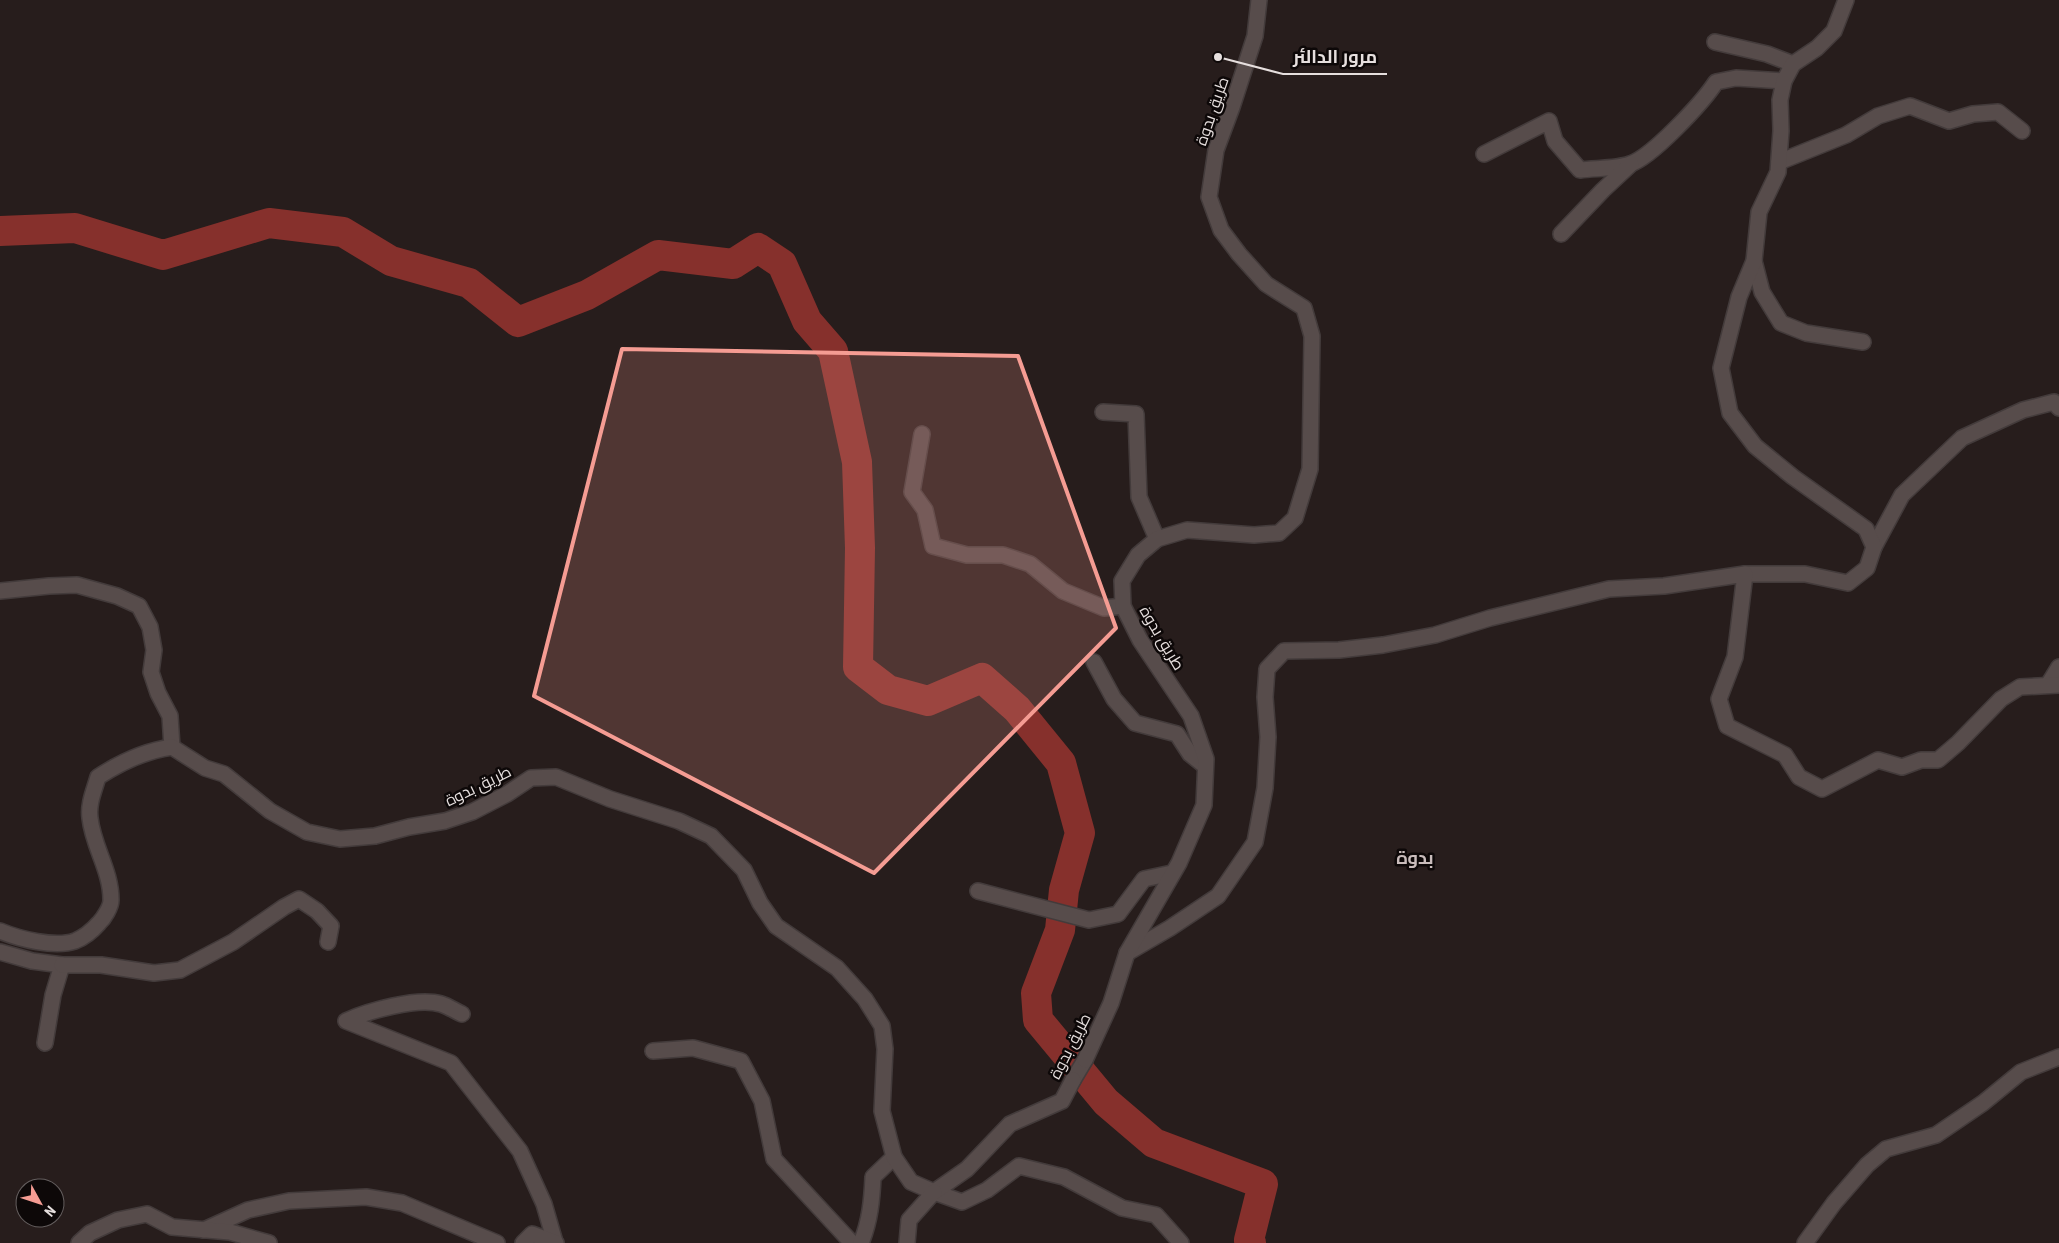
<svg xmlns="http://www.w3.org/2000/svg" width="2059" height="1243" font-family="'Roboto Condensed',Cairo,sans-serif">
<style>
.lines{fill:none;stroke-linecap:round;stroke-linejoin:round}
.river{stroke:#86302c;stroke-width:30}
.street-casing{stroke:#433b3b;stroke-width:18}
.secondary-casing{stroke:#433b3b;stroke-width:18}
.street{stroke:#574c4b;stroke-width:15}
.secondary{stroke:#574c4b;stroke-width:15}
.marked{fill:#f59c93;fill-opacity:0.2;stroke:#f59c93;stroke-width:4;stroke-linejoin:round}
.labels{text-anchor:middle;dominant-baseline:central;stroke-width:5;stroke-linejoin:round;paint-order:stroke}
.street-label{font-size:16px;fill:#e6dfde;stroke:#0d0808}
.neighbourhood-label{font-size:18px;font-weight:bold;fill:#c9bcbb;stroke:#0d0808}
.leader{fill:none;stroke:#e6dfde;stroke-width:2}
.callout-dot{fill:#e6dfde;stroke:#0d0808;stroke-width:2}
.callout-label{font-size:18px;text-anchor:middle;font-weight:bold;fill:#e6dfde;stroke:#0d0808;stroke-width:5;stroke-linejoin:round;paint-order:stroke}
</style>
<rect width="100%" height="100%" fill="#271d1c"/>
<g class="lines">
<!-- river -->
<polyline class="river" points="0,231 75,228 163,255 269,223 343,232 391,261 469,283 518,322 587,295 658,255 733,264 758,248 782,264 807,321 833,351 857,462 860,548 858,667 888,690 928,701 982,678 1017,709 1061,763 1080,833 1064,890 1060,930 1036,993 1038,1020 1106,1102 1154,1143 1263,1184 1249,1240 1251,1243"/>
<defs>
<g id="street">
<polyline points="1715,42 1767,54 1793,64"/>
<path d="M1484,154L1549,121L1555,141L1580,170C1595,168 1617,169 1630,164C1652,157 1703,102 1716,82L1736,78L1784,81"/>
<polyline points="1779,162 1846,135 1878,116 1910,106 1949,121 1973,114 1998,112 2022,131"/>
<polyline points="1561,234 1603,190 1631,164"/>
<polyline points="1754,261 1762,292 1781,323 1806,333 1863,342"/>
<polyline points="1103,412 1136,414 1139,497 1157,539"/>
<polyline points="922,434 912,492 925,510 933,546 967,555 1003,555 1030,564 1063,591 1104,608 1123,606"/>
<polyline points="1874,547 1902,495 1962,438 2023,410 2054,402 2059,408"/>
<polyline points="1745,574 1805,574 1848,583 1867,568 1874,547 1866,529 1793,477 1755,446 1730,413 1721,368 1739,297 1754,261 1759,212 1778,172 1781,131 1780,100 1784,81 1793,64 1817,48 1834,31 1846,0"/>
<polyline points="0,591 49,586 77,585 117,596 139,606 150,627 154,650 151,672 158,693 170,716 172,747"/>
<polyline points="1094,662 1114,699 1135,723 1177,734 1190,754 1205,766"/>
<polyline points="2048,685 2059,667"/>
<polyline points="978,891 1089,920 1118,914 1144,879 1172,873"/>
<polyline points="0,952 32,961 62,965 53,995 45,1043"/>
<polyline points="1127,953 1170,928 1218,896 1255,842 1265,788 1268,737 1265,697 1267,669 1284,651 1339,650 1383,645 1435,635 1490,618 1609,589 1664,586 1745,574 1735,657 1719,699 1727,726 1785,755 1799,777 1822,789 1878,760 1902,767 1921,760 1938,760 1958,743 2001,699 2020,687 2059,685"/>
<polyline points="62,965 101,965 154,973 180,970 233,942 284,907 299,899 317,911 331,926 328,942"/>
<path d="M462,1014C455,1011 448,1006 441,1004C417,997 368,1011 346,1021L451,1063L520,1151L544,1204L555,1242"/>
<polyline points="653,1051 693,1048 741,1061 762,1101 774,1159 852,1243"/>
<polyline points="1073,1080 1085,1060"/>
<polyline points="934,1192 962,1202 987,1190 1019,1166 1064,1177 1122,1208 1156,1215 1181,1243"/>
<polyline points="204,1230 248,1210 289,1201 366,1197 402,1203 497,1243"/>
<polyline points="79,1243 90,1233 118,1220 147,1214 172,1227 230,1232 269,1243"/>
<polyline points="523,1243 532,1234 556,1243"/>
<path d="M861,1243C870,1221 872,1200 873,1177L894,1157"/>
<polyline points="1805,1243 1834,1203 1867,1165 1886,1149 1936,1135 1983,1103 2021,1072 2059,1057"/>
</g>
<g id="secondary">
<path d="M0,931C19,939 55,948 75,941C85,937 92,931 99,923C104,918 111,907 111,900C111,870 93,847 90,818C88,804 94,791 98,777C121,762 144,751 172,747L205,768L224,774L270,811L307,832L340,839L375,836L409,827L445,821L472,812L507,794L531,778L556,777L610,799L679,821L711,836L744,870L760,903L776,926L837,968L865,999L882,1026L885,1049L882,1111L894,1157L911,1182L934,1192L967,1169L1010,1124L1062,1101L1073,1080"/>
<polyline points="1085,1060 1111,1003 1127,953 1179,863 1204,805 1206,759 1191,716 1140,640 1123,606 1122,581 1138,555 1157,539 1187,530 1254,535 1279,533 1295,518 1310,469 1312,336 1304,308 1266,284 1239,254 1221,230 1209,197 1216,150 1232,107 1255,36 1259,0"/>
<polyline points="907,1243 909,1220 934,1192"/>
</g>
</defs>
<!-- street casing -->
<use href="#street" class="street-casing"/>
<!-- secondary casing -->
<use href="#secondary" class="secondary-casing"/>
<!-- street -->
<use href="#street" class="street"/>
<!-- secondary -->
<use href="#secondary" class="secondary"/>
</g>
<!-- marked area -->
<path class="marked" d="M622,349L1018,356L1116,628L874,873L534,696Z"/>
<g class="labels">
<!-- street labels -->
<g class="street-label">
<text transform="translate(1212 111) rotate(-71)">طريق بدوة</text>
<text transform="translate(1162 638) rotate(59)">طريق بدوة</text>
<text transform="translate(478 786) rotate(-26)">طريق بدوة</text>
<text transform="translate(1070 1046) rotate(-63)">طريق بدوة</text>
</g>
<!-- neighbourhood labels -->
<g class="neighbourhood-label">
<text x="1415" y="857">بدوة</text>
</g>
</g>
<!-- callouts -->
<path class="leader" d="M1218 57L1283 74H1387"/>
<circle class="callout-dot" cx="1218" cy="57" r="5"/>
<g class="callout-label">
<text x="1335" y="63">مرور الدالئر</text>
</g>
<!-- north arrow -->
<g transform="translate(40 1203) rotate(130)"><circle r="24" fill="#0d0808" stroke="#645e5e"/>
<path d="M0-4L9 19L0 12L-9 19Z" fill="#f59c93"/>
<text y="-8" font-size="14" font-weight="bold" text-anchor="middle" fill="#e6dfde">N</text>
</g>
</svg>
